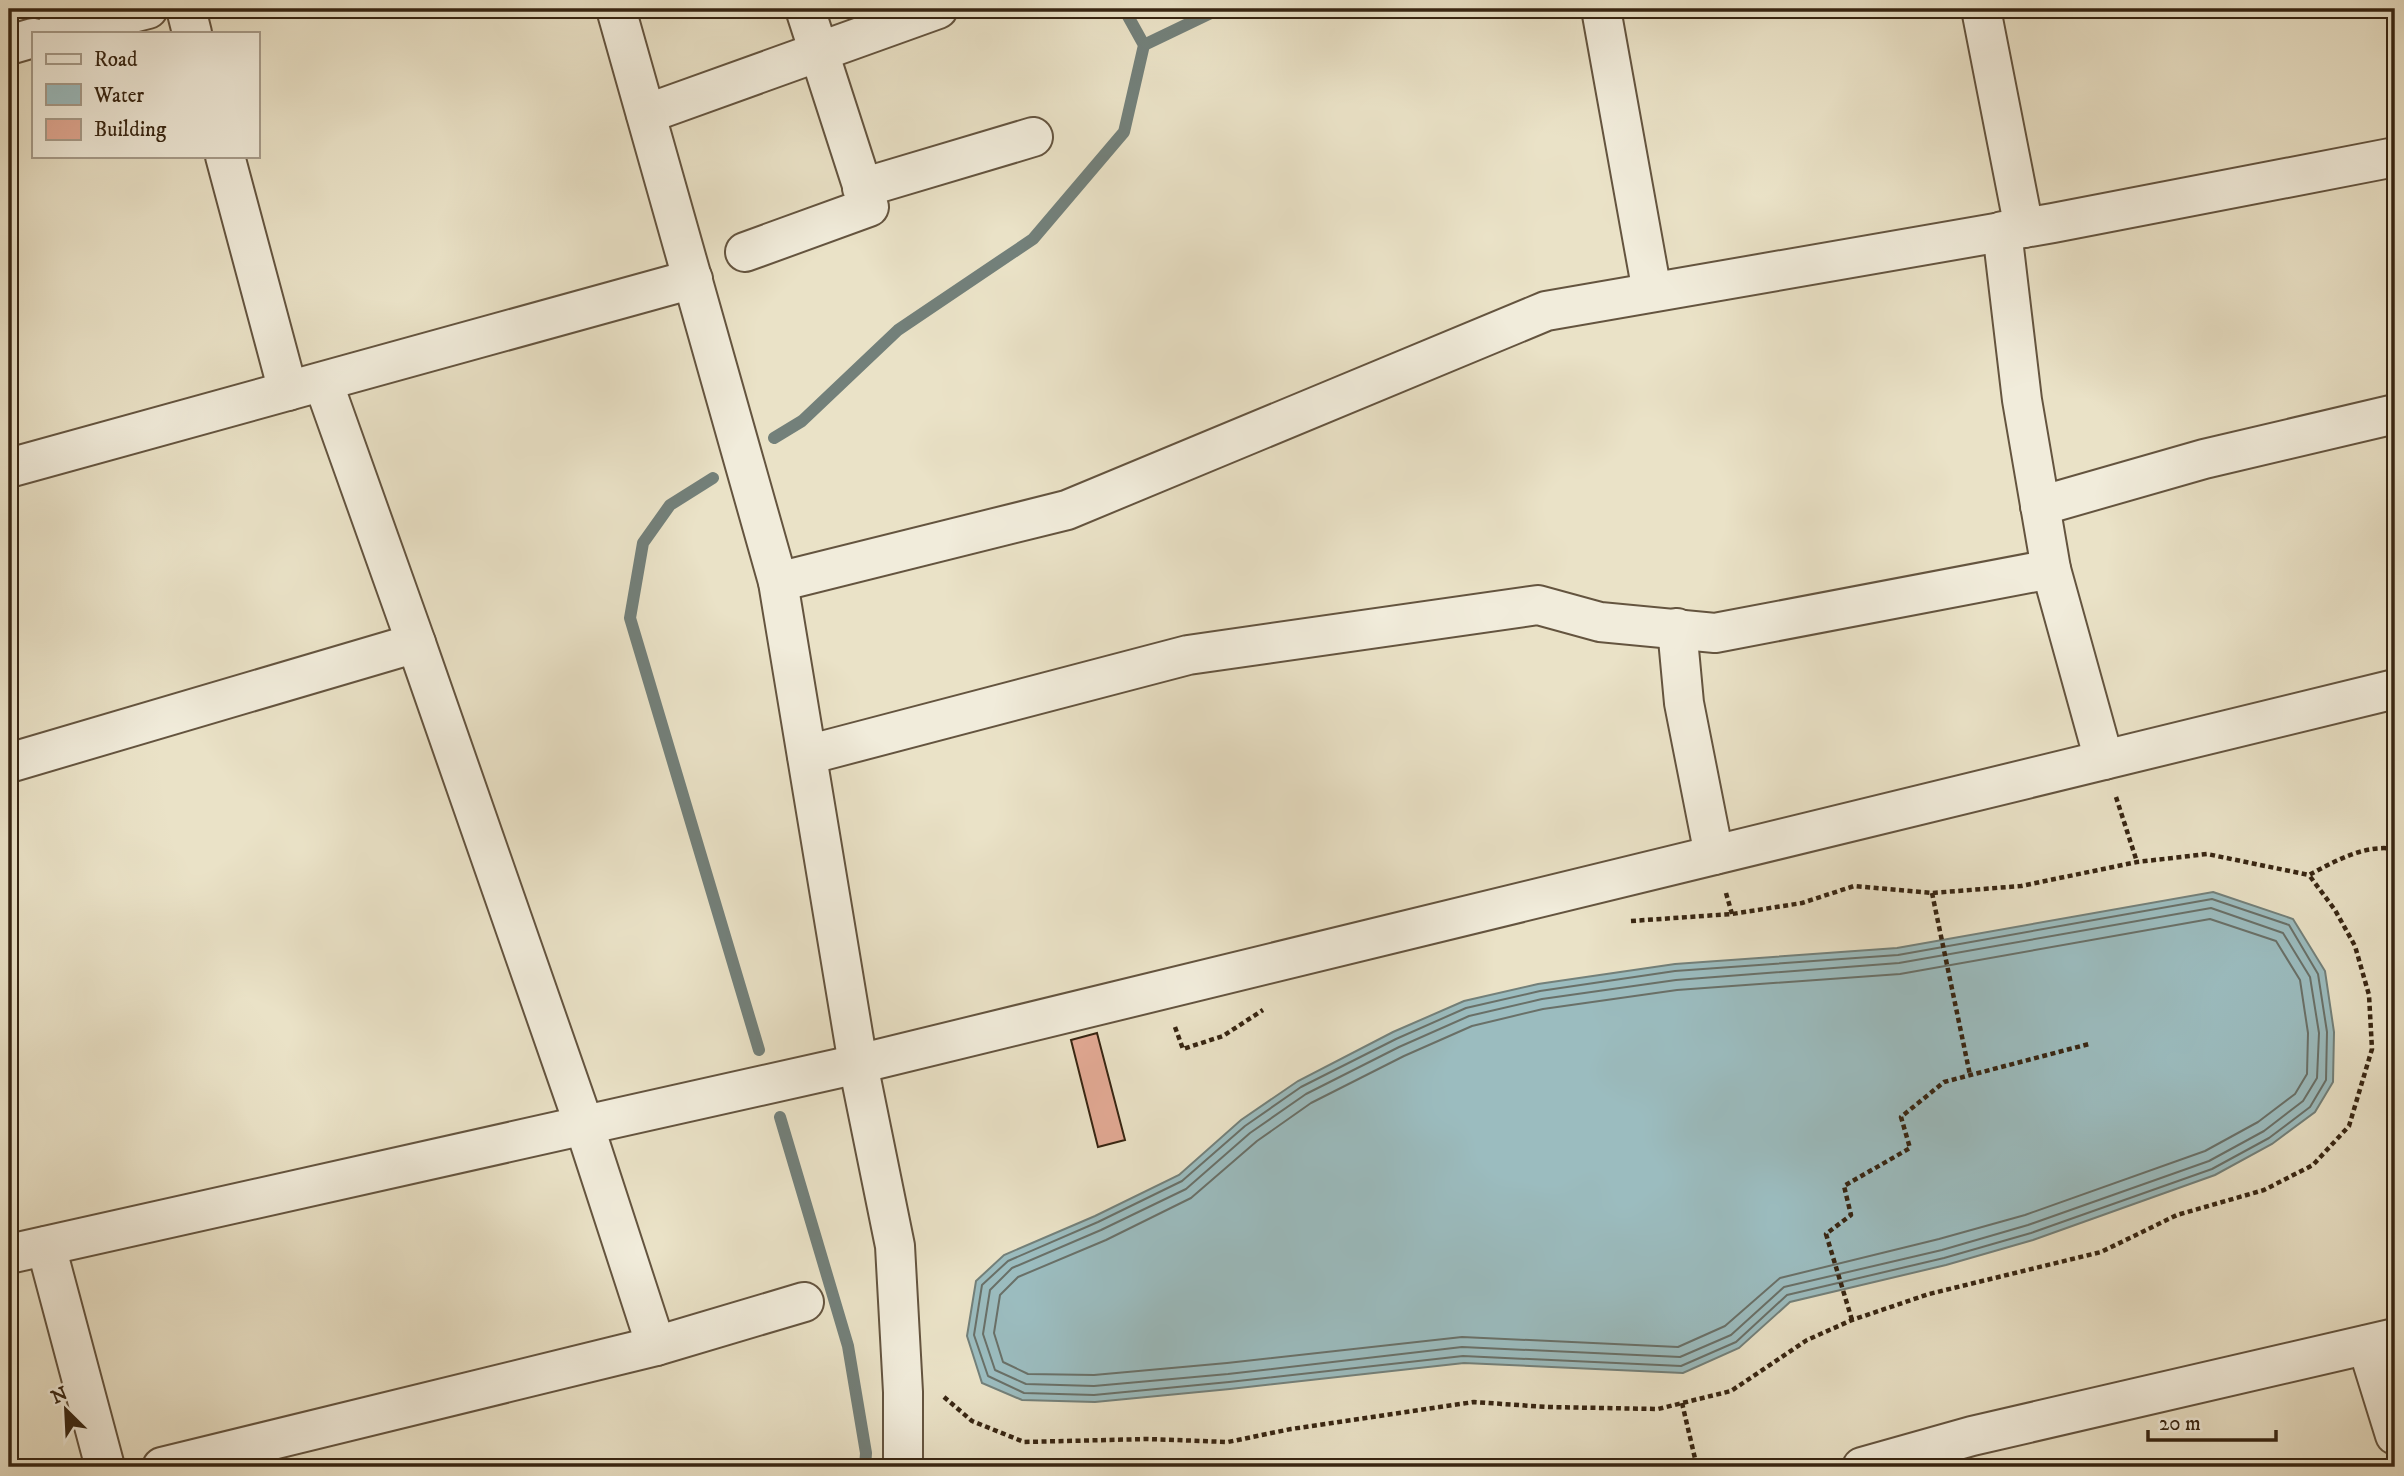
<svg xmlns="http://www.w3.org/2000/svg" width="2404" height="1476" font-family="'IM FELL DW Pica',serif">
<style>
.water{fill:#9bbcbf;stroke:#73807a;stroke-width:2}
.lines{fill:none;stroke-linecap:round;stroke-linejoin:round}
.shore{stroke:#697068;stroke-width:2}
.stream{stroke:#73807a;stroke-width:12}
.building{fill:#e2a994;stroke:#372512;stroke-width:2}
.minor-casing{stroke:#64543f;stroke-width:42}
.path{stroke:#372512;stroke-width:4.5;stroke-dasharray:5 3.5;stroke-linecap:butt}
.minor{stroke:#f1ecdb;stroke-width:38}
</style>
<rect width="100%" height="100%" fill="#eae2c7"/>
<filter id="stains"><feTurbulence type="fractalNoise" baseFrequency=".00286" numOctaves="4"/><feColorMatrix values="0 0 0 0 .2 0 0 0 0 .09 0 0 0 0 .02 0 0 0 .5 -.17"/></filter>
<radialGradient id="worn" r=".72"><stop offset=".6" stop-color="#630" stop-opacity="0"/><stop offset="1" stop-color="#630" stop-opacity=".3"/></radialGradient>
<!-- water -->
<polygon class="water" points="2213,892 2293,919 2325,971 2334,1032 2333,1082 2315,1112 2272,1144 2215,1175 2033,1240 1946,1265 1790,1302 1739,1348 1683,1373 1464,1363 1230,1389 1095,1402 1022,1400 982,1383 967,1336 976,1281 1004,1255 1095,1216 1179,1175 1241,1120 1298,1081 1393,1032 1464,1001 1538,984 1675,964 1897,948"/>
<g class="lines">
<!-- shore -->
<g class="shore">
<polygon points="2212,899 2289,925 2318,974 2327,1032 2326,1080 2310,1107 2269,1138 2212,1169 2031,1233 1944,1258 1787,1295 1736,1342 1681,1366 1463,1356 1229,1382 1094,1395 1024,1393 988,1376 974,1335 982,1285 1008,1261 1098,1222 1182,1181 1245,1126 1301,1087 1396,1039 1466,1008 1540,991 1675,971 1898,955"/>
<polygon points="2211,908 2283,933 2310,977 2319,1033 2317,1078 2303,1101 2264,1131 2209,1161 2028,1225 1942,1250 1784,1287 1731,1335 1680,1357 1462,1347 1228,1374 1094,1386 1026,1384 995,1370 983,1334 990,1290 1012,1268 1101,1230 1186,1189 1250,1133 1306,1094 1399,1047 1469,1016 1542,999 1676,980 1899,963"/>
<polygon points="2210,919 2276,941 2300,980 2308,1033 2307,1074 2295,1094 2258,1122 2205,1151 2025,1215 1939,1239 1780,1278 1725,1326 1678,1347 1462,1337 1227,1363 1094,1375 1028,1374 1003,1362 994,1333 1000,1295 1018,1277 1106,1240 1191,1198 1257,1141 1311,1103 1404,1056 1472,1026 1543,1009 1677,990 1900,974"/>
</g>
<!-- stream -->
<g class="stream">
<polyline points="1144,45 1219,9"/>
<polyline points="774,438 802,421 898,330 1033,239 1124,132 1144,45 1124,9"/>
<polyline points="713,478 670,505 643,543 630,618 759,1050"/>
<polyline points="780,1117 848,1346 866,1453 865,1467"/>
</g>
</g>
<!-- building -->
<polygon class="building" points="1097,1033 1125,1140 1098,1147 1071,1040"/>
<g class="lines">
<defs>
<g id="minor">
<polyline points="186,9 192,33"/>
<polyline points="616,9 778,582 858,1064 895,1246 903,1392 903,1467"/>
<polyline points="1601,9 1652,292"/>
<polyline points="1981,9 2024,228"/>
<polyline points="53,33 148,9"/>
<polyline points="9,45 33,38"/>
<polyline points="646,114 938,9"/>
<polyline points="225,156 288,391"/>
<polyline points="862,188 1033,137"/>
<polyline points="2002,231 2022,400 2051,569 2104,760"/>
<polyline points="745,252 869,207 805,9"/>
<polyline points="323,382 416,643"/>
<polyline points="9,468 693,279"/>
<polyline points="2040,506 2204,459 2395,414"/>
<polyline points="778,582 1067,510 1546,311 2053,223 2395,157"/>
<polyline points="1677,628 1684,703 1714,855"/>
<polyline points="807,755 1188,655 1538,605 1600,622 1715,633 2051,569"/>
<polyline points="9,763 416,643 584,1125 656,1346"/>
<polyline points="46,1246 105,1467"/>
<polyline points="9,1254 858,1064 2395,689"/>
<polyline points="2367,1345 2395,1435"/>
<polyline points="162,1467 656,1346 804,1302"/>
<polyline points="1862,1467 1972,1436 2395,1338"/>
</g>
</defs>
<!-- minor casing -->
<use href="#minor" class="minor-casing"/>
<!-- path -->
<g class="path">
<polyline points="2116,797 2137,862"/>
<polyline points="1726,893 1732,914"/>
<polyline points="1932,893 1970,1075"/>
<path d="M1631,921L1732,914L1802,903L1854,886L1932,893L2021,886L2137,862L2207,854L2309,875C2335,861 2365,844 2395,849"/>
<polyline points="1175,1027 1183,1049 1223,1036 1263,1010"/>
<polyline points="1852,1320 1826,1234 1851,1215 1844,1186 1910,1148 1901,1117 1944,1082 2089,1044"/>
<polyline points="944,1397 972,1421 1024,1442 1148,1439 1228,1442 1291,1429 1474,1402 1547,1407 1658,1409 1731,1391 1807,1340 1852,1320 1929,1294 2101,1252 2177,1215 2264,1190 2313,1165 2349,1126 2372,1049 2369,995 2355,946 2335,910 2309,875"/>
<polyline points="1682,1403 1697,1467"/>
</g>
<!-- minor -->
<use href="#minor" class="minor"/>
</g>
<!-- margin -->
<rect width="2404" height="1476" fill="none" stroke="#eae2c7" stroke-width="35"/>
<rect x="10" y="10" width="2383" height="1455" fill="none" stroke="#372512" stroke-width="3.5"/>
<rect x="18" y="18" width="2369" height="1441" fill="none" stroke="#372512" stroke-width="2"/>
<!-- legend -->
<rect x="32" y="32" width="228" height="126" fill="#f1ecdb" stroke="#a79c8b" stroke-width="2"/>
<rect x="46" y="54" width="35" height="10" fill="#f1ecdb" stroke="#a79c8b" stroke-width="2"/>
<text x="94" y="66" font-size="21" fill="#372512">Road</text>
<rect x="46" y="84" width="35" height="21" fill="#9bbcbf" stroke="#a79c8b" stroke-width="2"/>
<text x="94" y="102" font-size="21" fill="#372512">Water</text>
<rect x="46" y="119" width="35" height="21" fill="#e2a994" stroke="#a79c8b" stroke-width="2"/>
<text x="94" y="136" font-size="21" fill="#372512">Building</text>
<!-- north arrow -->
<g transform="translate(66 1410) rotate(336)" stroke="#f1ecdb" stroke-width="5" paint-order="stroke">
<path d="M0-5L12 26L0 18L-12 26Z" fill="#372512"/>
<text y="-10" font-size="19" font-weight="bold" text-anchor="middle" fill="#372512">N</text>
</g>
<!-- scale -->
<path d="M2148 1430v10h128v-10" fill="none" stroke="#372512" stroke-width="3.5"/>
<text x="2159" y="1430" font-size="21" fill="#372512" stroke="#f1ecdb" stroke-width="5" paint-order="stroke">20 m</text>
<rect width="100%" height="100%" filter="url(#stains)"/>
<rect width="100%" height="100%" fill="url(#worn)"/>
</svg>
